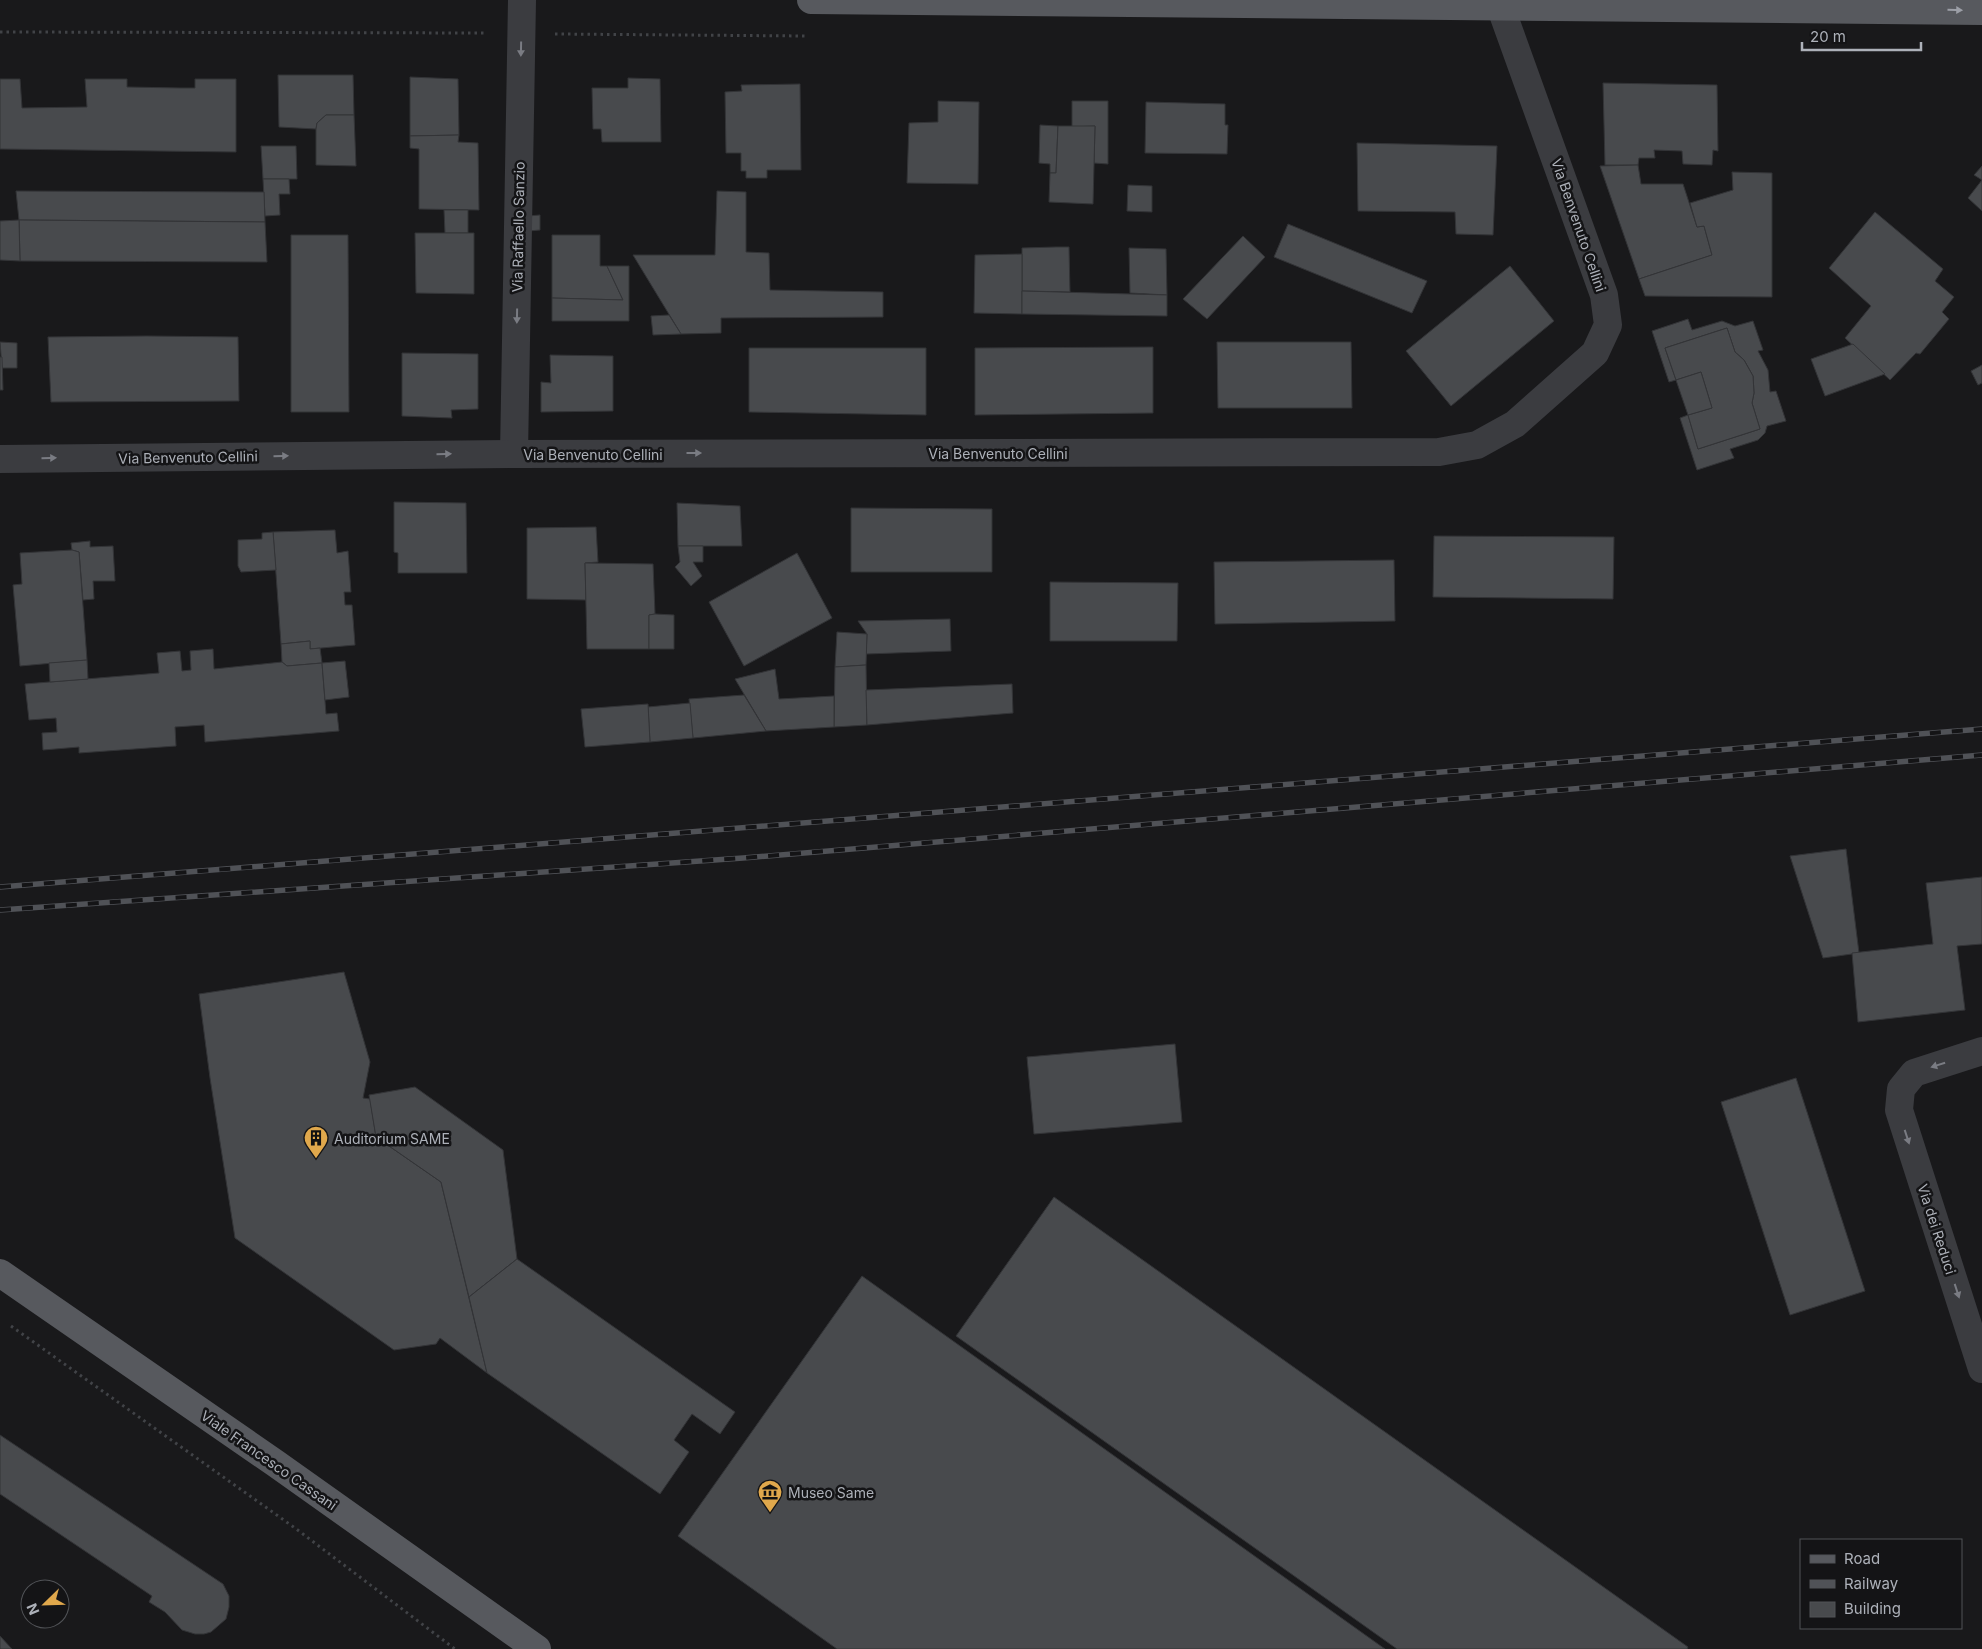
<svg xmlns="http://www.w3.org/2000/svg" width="1982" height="1649" font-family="Inter,sans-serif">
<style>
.building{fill:#484a4d;stroke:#333437}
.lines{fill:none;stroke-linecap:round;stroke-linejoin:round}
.path{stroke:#414347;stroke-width:3;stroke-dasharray:2.5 4;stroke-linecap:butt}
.minor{stroke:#3b3c40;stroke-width:28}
.major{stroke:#57595e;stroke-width:28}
.rail-casing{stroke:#505257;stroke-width:5.5}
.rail{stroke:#141416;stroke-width:4;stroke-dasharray:11;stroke-linecap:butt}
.oneway{fill:#9c9fa7}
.oneway2{fill:#7a7c83}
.labels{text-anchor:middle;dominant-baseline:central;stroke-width:5;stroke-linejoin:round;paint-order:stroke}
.street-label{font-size:14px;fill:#adb1b9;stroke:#141416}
.poi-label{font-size:14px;fill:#adb1b9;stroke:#141416;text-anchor:start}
</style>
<rect width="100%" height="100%" fill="#19191b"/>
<!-- building -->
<g class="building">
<polygon points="278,75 353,75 354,115 326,115 317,123 316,129 279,127"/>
<polygon points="410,77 458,79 459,135 410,136"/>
<polygon points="628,78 660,79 661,142 602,142 601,129 593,129 592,88 628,88"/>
<polygon points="0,79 20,79 22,108 87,107 85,79 127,79 127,87 180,88 195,88 195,79 236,79 236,152 0,149"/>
<polygon points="1603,83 1717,85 1718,151 1713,150 1712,165 1683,164 1682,151 1654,150 1655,158 1639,158 1638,165 1605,165"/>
<polygon points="800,84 801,170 767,170 767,178 746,178 746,171 741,171 741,153 726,153 725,92 742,91 741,85"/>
<polygon points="938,101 979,102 978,184 907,183 909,123 938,122"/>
<polygon points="1072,101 1108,101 1108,164 1094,163 1095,126 1072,127"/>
<polygon points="1146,102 1225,104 1225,125 1228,125 1227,154 1145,153"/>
<polygon points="326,115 354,115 356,166 316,165 316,129 317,123"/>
<polygon points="1040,125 1058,126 1056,173 1050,173 1050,164 1039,163"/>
<polygon points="1058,126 1095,126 1093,204 1049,202 1050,173 1056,173"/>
<polygon points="459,135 458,142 478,143 479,210 419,209 419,149 410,148 410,136"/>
<polygon points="1357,143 1497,146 1493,235 1456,234 1455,212 1358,211"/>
<polygon points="261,146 296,146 297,179 263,179"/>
<polygon points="1638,165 1641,184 1683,184 1697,227 1704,226 1712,255 1639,279 1600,166"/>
<polygon points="1982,166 1982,211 1968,198 1982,180 1974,175"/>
<polygon points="1732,172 1772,173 1772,297 1645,296 1639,279 1712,255 1704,226 1697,227 1690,203 1733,190"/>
<polygon points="263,179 289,179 290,194 279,194 280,215 265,216"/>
<polygon points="1128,185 1152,186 1152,212 1127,211"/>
<polygon points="16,191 264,192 265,222 19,220"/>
<polygon points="717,191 746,192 746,252 769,253 770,290 883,292 883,317 721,318 721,333 681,334 633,255 715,255"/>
<polygon points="444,210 468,210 468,233 445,233"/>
<polygon points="1875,212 1943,269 1935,281 1954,297 1942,312 1949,319 1920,354 1916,353 1890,380 1845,338 1871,306 1829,268"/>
<polygon points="540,215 540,230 528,231 528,216"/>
<polygon points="19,220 265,222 267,262 20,261"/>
<polygon points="19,220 20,261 0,260 0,221"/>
<polygon points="1288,224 1427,281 1412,313 1274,257"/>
<polygon points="415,233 474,233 474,294 416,293"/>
<polygon points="291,235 348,235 349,412 291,412"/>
<polygon points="552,235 600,235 600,266 607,266 623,300 552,298"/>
<polygon points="1243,236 1265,257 1207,319 1183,299"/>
<polygon points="1056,247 1069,247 1070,292 1022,291 1022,248"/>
<polygon points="1129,248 1166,249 1167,295 1130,293"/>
<polygon points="1022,254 1022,314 974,313 975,255"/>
<polygon points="607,266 629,266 629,321 552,321 552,298 623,300"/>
<polygon points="1510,266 1554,321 1451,406 1406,351"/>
<polygon points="1022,291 1167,295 1167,316 1022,314"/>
<polygon points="669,315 681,334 653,335 651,316"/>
<polygon points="1688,319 1692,330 1722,321 1735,326 1753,321 1763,350 1758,351 1768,370 1770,392 1776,391 1786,421 1767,426 1765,433 1758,440 1730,449 1734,458 1697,470 1680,418 1688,415 1698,449 1760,429 1752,403 1754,393 1753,376 1744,360 1735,352 1727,328 1665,348 1676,380 1669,382 1652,331"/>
<polygon points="1727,328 1735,352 1744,360 1753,376 1754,393 1752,403 1760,429 1698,449 1688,415 1712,408 1701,372 1676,380 1665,348"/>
<polygon points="147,336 238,337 239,401 51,402 48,337"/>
<polygon points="0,342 17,343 17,368 2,368"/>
<polygon points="1217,342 1351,342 1352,408 1218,408"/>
<polygon points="1853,344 1885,374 1825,396 1811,359"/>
<polygon points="1153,347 1153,413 975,415 975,348"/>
<polygon points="749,348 926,348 926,415 749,412"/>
<polygon points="402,353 478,354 478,409 451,410 452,418 402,416"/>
<polygon points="550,355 613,356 613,411 541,412 541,382 551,383"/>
<polygon points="0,357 2,357 3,390 0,390"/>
<polygon points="1982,365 1982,383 1978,385 1971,371"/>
<polygon points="1701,372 1712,408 1688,415 1676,380"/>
<polygon points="394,502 466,503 467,573 398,573 398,553 394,552"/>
<polygon points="677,503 740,506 742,546 678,546"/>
<polygon points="851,508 992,509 992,572 851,572"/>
<polygon points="596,527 598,562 585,563 586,600 527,599 527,528"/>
<polygon points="335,530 337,553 348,551 351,592 344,592 345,605 352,605 355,645 310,649 310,641 281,644 273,532"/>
<polygon points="273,532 276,570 241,572 238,566 238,540 262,539 262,533"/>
<polygon points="1434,536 1614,537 1613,599 1433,597"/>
<polygon points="90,541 90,547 113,546 115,581 93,581 94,599 83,600 79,552 72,550 71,543"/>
<polygon points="678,546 703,546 703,562 693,562 702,576 691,586 675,567 680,562"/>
<polygon points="72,550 79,552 87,660 20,666 13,585 22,584 20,553"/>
<polygon points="797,553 832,618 744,666 709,602"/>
<polygon points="1394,560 1395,621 1215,624 1214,562"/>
<polygon points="585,563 653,564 655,614 649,615 649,649 587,649"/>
<polygon points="1050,582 1178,583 1177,641 1050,641"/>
<polygon points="655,614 674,615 674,649 649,649 649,615"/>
<polygon points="950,619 951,651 866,654 867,634 858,621"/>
<polygon points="837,632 867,634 866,665 835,667"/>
<polygon points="310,641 310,649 320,648 322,663 287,666 282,662 281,644"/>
<polygon points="213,649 214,669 282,662 287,666 322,663 326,714 337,713 339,731 205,742 204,725 175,727 176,746 79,753 79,747 43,750 42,733 57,732 56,718 29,720 25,684 159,673 157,653 180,651 182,671 191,670 190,651"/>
<polygon points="87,660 88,679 50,682 49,663"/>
<polygon points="345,661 349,697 325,700 322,663"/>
<polygon points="866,665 867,725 834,727 835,667"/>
<polygon points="775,669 779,699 834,696 834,727 766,731 735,679"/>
<polygon points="1012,684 1013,713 867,725 866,690"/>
<polygon points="744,695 766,731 693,738 689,699"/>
<polygon points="690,703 693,738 650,742 648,707"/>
<polygon points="648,704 650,742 585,747 581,709"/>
<polygon points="1846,849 1859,953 1823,958 1790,856"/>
<polygon points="1982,877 1982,944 1957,946 1965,1010 1858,1022 1852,953 1933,944 1926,883"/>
<polygon points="344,972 370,1062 363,1098 370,1099 376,1137 441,1182 487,1373 440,1338 436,1344 394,1350 235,1238 210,1078 199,994"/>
<polygon points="1175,1044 1182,1122 1034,1134 1027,1057"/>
<polygon points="1796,1078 1865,1291 1790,1315 1721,1102"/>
<polygon points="415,1087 503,1150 517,1259 469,1297 441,1182 376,1137 369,1095"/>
<polygon points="1054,1197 1688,1647 1687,1649 1397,1649 956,1336"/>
<polygon points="517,1259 735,1412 720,1434 692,1414 674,1440 689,1452 660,1494 487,1373 469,1297"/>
<polygon points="862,1276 1385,1649 837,1649 678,1536"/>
<polygon points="0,1435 223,1584 229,1596 229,1607 226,1619 211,1632 204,1634 195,1634 182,1630 165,1612 149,1602 152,1596 0,1494"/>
<polygon points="0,1636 12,1649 0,1649"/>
</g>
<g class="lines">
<!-- path -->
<g class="path">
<polyline points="0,32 486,33"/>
<polyline points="555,34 806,36"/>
<polyline points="11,1326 295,1528 455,1649"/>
</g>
<!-- minor -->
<g class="minor">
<polyline points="514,454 522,0"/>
<polyline points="0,459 514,454 1439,452 1477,445 1515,424 1595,353 1608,325 1604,295 1498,0"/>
<polyline points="1982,1051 1914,1073 1901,1089 1899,1110 1982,1369"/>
</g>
<!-- major -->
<g class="major">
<polyline points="811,0 1982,11"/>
<polyline points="0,1273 275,1463 537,1649"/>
</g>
<defs>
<g id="rail">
<polyline points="0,887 1982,729"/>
<polyline points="0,910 743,858 1982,755"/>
</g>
</defs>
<!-- rail casing -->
<use href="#rail" class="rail-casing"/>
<!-- rail -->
<use href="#rail" class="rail"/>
</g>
<!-- one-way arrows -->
<defs><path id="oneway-solid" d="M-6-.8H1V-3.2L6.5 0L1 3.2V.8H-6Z" transform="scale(1.25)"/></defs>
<use class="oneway" href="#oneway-solid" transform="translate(1955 10) rotate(1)"/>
<g class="oneway2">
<use href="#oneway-solid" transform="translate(521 49) rotate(91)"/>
<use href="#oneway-solid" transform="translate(517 316) rotate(91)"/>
<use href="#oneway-solid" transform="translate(694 453)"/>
<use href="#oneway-solid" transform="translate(444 454) rotate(-1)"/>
<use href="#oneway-solid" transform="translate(281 456) rotate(-1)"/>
<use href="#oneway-solid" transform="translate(49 458) rotate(-1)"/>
<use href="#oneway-solid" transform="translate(1938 1065) rotate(162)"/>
<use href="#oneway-solid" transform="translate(1907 1137) rotate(72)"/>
<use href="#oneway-solid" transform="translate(1957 1291) rotate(72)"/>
</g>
<!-- icons -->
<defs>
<symbol id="building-pin" viewBox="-11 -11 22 30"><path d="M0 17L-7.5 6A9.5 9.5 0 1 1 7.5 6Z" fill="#e0a84c" stroke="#141416"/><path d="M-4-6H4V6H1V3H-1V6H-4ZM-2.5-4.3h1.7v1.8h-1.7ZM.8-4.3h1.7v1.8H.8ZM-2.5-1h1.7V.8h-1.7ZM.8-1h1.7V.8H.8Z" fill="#111"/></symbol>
<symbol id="museum-pin" viewBox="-11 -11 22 30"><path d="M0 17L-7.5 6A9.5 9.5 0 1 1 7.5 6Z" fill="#e0a84c" stroke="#141416"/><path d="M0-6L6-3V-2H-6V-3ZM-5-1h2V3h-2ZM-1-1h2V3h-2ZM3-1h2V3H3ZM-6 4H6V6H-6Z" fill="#111"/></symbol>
</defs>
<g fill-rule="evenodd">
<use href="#building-pin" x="302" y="1124" width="28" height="38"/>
<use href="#museum-pin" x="756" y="1478" width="28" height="38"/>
</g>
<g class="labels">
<!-- street labels -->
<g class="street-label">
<text transform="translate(1579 225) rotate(71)">Via Benvenuto Cellini</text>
<text transform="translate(518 227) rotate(-89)">Via Raffaello Sanzio</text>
<text x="998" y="453">Via Benvenuto Cellini</text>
<text x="593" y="454">Via Benvenuto Cellini</text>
<text transform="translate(188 457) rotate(-1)">Via Benvenuto Cellini</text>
<text transform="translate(1937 1229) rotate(72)">Via dei Reduci</text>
<text transform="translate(269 1460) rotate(35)">Viale Francesco Cassani</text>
</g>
<!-- poi labels -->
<g class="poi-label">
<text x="334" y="1138">Auditorium SAME</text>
<text x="788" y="1492">Museo Same</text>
</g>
</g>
<!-- legend -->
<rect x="1800" y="1539" width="162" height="90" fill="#141416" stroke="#515357"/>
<rect x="1810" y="1555" width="25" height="8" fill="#57595e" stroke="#515357"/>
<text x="1844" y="1564" font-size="15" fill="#adb1b9">Road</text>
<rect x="1810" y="1580" width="25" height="8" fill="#505257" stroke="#515357"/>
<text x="1844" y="1589" font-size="15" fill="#adb1b9">Railway</text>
<rect x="1810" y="1602" width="25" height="15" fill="#484a4d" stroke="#515357"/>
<text x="1844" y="1614" font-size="15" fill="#adb1b9">Building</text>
<!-- north arrow -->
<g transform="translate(45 1604) rotate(247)"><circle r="24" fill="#141416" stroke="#515357"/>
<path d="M0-4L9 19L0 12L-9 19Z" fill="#e0a84c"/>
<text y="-8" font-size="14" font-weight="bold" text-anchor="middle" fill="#adb1b9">N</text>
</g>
<!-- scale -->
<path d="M1802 42v8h119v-8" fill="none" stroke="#adb1b9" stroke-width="2.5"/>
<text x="1810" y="42" font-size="15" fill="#adb1b9" stroke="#141416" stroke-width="4" paint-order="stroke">20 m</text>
</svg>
